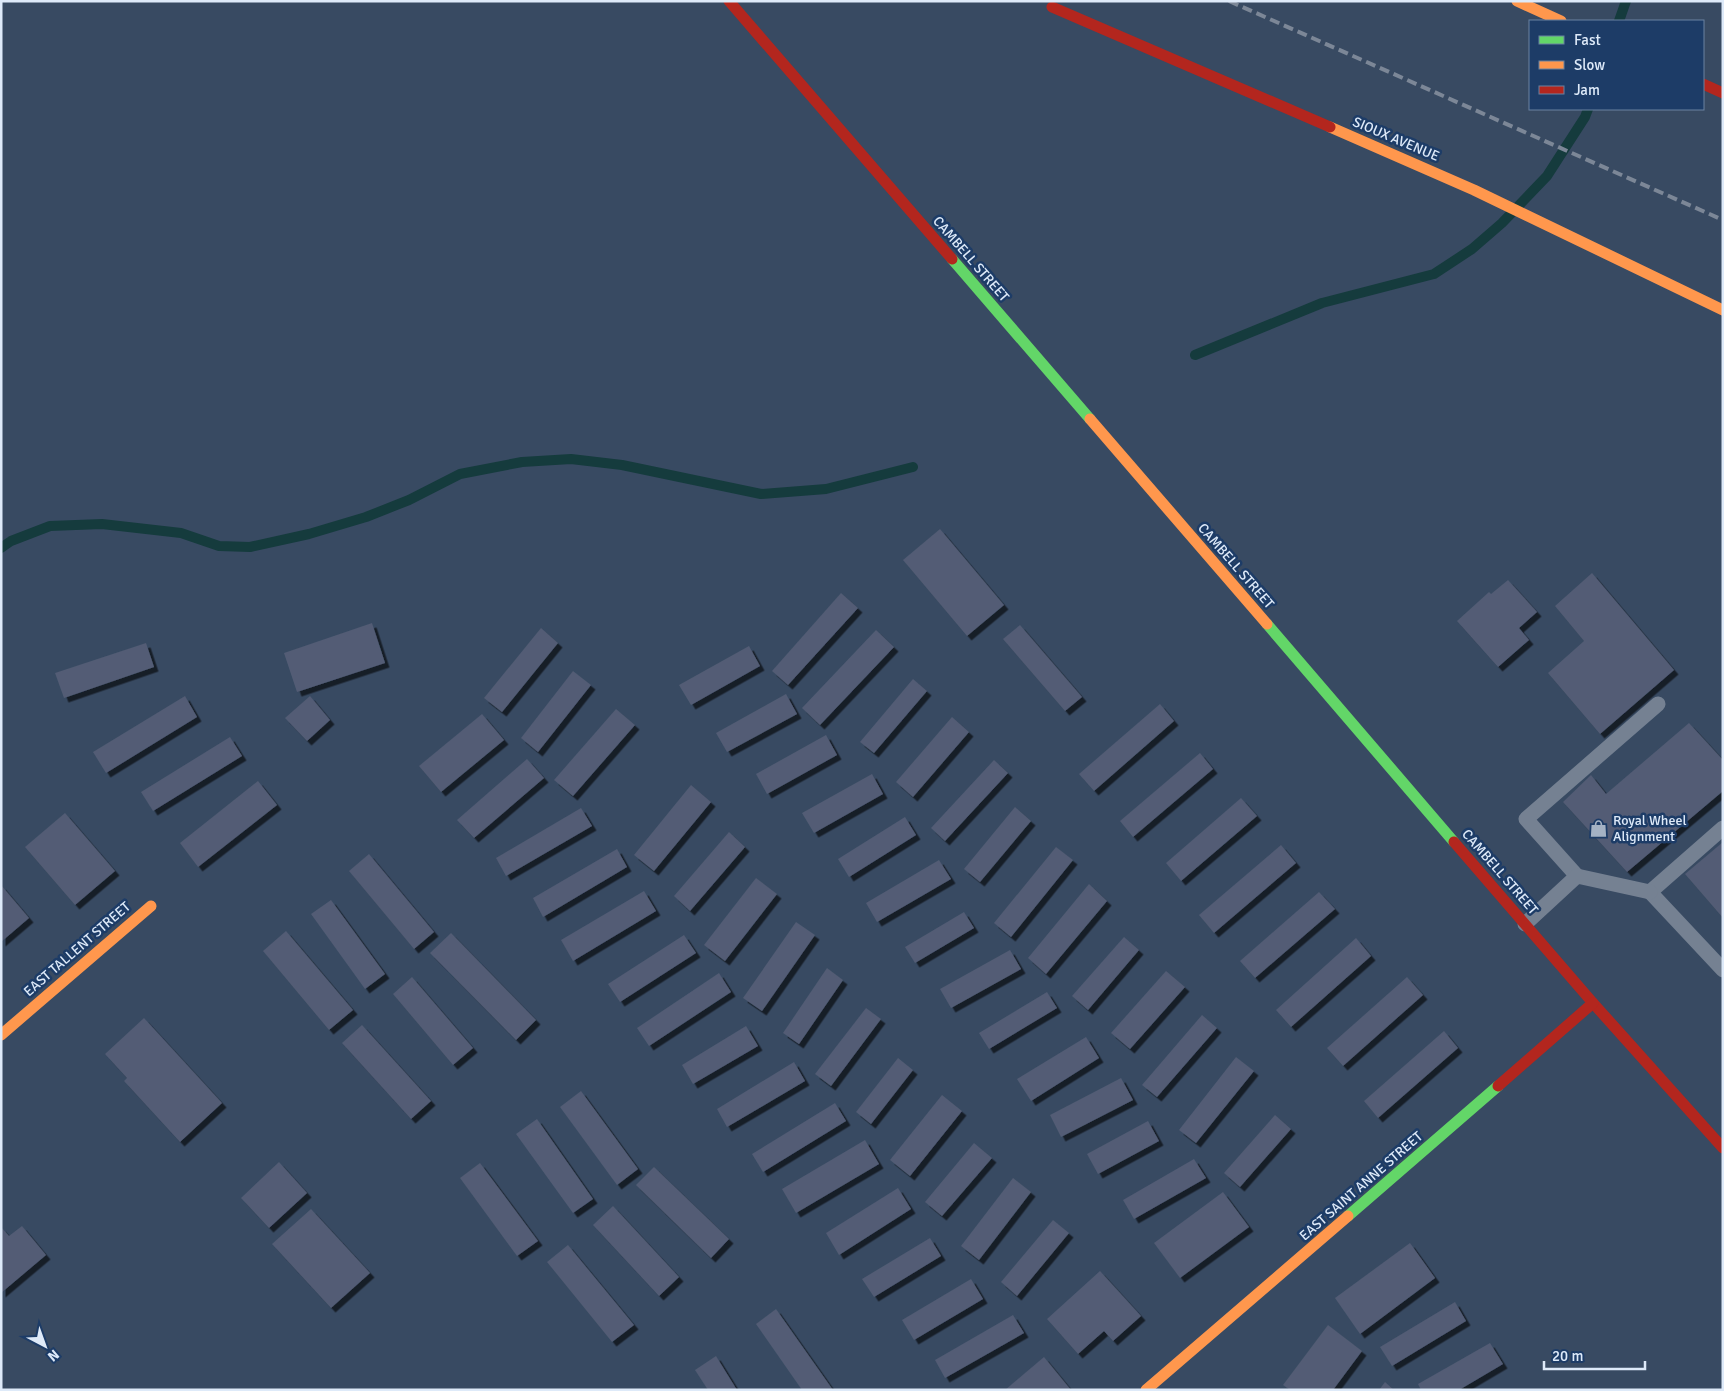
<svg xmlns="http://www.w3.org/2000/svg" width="1724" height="1391" font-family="Signika,sans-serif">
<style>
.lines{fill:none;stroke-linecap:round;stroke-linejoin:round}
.stream{stroke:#153b3d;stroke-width:10}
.building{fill:#525c74;filter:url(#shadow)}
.lane{stroke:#758192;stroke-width:15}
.fast{stroke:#63d668;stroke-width:11}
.slow{stroke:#ff974d;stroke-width:11}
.jam{stroke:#b3261e;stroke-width:11}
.rail{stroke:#7c8797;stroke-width:4;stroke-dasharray:10 5;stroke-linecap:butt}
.labels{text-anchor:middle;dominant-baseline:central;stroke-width:5;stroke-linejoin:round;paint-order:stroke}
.street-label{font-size:14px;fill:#deeaf9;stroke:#1d3c67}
.poi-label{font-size:14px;fill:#deeaf9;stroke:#1d3c67;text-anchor:start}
</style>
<defs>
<filter id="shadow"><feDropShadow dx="4.5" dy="4.5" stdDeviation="0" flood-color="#0009"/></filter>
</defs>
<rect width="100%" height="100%" fill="#384a62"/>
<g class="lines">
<!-- stream -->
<g class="stream">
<polyline points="1619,21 1626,1"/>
<polyline points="1195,355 1322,303 1434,274 1472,249 1502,223 1547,176 1585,117 1588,109"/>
<polyline points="1,548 11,541 50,526 102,524 181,533 219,546 250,547 309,534 366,517 409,500 460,474 522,462 571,459 622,465 761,494 826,489 913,467"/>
</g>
</g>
<!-- building -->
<g class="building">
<polygon points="940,529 1004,605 967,636 903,560"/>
<polygon points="1592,573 1674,670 1600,734 1548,673 1584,641 1555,606"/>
<polygon points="1508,580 1537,612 1519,628 1529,640 1498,667 1457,621 1489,592 1491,594"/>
<polygon points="841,593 858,608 788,685 772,671"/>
<polygon points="372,623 385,663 297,692 284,653"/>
<polygon points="1020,625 1082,697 1065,711 1003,639"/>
<polygon points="541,628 558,643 502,712 484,698"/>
<polygon points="876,630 894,647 820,725 802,708"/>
<polygon points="146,643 154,667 64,698 55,673"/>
<polygon points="749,646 760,666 691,705 679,685"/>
<polygon points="573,671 591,685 538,752 521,738"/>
<polygon points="913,679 927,691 874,753 860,742"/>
<polygon points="786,694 797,714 727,752 716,733"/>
<polygon points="185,696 197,717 106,773 93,752"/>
<polygon points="310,696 330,720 307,741 285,718"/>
<polygon points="1160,704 1174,721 1094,791 1079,774"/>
<polygon points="616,709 635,725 573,796 554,780"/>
<polygon points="482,714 504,740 441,792 419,766"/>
<polygon points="952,717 969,732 913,797 896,782"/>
<polygon points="1689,723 1723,760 1723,791 1627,872 1563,802 1591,775 1606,794"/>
<polygon points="826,735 837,755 767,794 756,774"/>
<polygon points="230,737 242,756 153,811 141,792"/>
<polygon points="1200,753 1213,769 1133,837 1120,821"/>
<polygon points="527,759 544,778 474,838 457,820"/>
<polygon points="994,760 1008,773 945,841 931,828"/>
<polygon points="872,774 883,794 814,833 802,813"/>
<polygon points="258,781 277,805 198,867 180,843"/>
<polygon points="691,785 711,802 654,871 634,855"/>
<polygon points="1241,798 1257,816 1181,881 1166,863"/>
<polygon points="1015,807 1031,821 980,882 964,869"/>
<polygon points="581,808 592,826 506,876 496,858"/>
<polygon points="65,813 115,871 75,905 25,847"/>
<polygon points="905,817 916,835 849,877 838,859"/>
<polygon points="729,832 745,847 690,911 674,896"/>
<polygon points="1723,842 1723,918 1685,874"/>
<polygon points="1281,845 1296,863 1214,933 1199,915"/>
<polygon points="1056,847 1073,860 1011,937 994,923"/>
<polygon points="617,849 627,867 543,917 533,898"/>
<polygon points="369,854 434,932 414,949 349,871"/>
<polygon points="939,860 951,879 877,922 866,903"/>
<polygon points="756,878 777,894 725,961 704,945"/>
<polygon points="1089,884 1107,901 1046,974 1028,958"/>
<polygon points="1,885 29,918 1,942"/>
<polygon points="644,891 656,911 573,961 561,940"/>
<polygon points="1319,892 1335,909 1255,978 1240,961"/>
<polygon points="331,900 385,974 365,989 311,914"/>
<polygon points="964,912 974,928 915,963 905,947"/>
<polygon points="796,922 815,935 762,1011 743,998"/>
<polygon points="286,931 353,1010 329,1030 263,951"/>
<polygon points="451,933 536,1020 516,1040 430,953"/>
<polygon points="684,935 696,953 620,1002 608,984"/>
<polygon points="1124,937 1139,950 1088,1010 1072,996"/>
<polygon points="1356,938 1371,956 1291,1027 1276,1010"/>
<polygon points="1010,950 1021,969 951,1008 940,989"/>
<polygon points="827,968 843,980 799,1044 783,1033"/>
<polygon points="1166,971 1185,987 1130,1049 1111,1033"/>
<polygon points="719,973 731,992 649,1046 637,1028"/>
<polygon points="412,977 473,1048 453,1065 393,994"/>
<polygon points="1407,977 1423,995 1343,1066 1327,1048"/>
<polygon points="1047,992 1057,1008 989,1049 979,1033"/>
<polygon points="866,1008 881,1019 831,1086 815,1074"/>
<polygon points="1202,1015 1217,1028 1157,1097 1142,1085"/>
<polygon points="144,1018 222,1103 180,1142 124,1081 127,1078 105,1054"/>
<polygon points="362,1025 431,1101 411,1119 342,1043"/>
<polygon points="746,1026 758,1046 693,1084 682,1065"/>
<polygon points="1444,1031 1458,1048 1378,1118 1364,1101"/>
<polygon points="1086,1037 1099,1058 1031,1101 1017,1079"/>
<polygon points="1236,1057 1254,1071 1196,1143 1179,1130"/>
<polygon points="898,1058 913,1070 871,1124 856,1112"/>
<polygon points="794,1062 805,1081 727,1127 717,1109"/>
<polygon points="1121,1078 1133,1100 1061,1137 1050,1115"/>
<polygon points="581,1091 638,1169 617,1185 560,1107"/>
<polygon points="942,1095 962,1111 910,1176 890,1160"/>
<polygon points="835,1103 846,1121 763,1172 752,1154"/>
<polygon points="1275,1115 1291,1129 1240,1187 1224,1173"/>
<polygon points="537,1119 593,1199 573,1213 516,1134"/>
<polygon points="1148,1121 1159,1141 1098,1174 1087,1154"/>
<polygon points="865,1140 879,1164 796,1213 782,1189"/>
<polygon points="974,1143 992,1158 942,1216 925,1202"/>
<polygon points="1194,1159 1206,1178 1134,1219 1123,1200"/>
<polygon points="279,1162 307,1193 269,1228 241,1198"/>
<polygon points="480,1163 538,1241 517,1256 460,1178"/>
<polygon points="654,1167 729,1239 711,1258 636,1185"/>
<polygon points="1013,1178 1031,1192 979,1260 961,1246"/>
<polygon points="898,1188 911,1209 839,1255 826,1233"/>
<polygon points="1223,1192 1249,1227 1180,1278 1154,1243"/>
<polygon points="613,1206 679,1277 659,1296 593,1225"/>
<polygon points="311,1209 370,1273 331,1308 272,1244"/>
<polygon points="1053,1220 1069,1233 1017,1296 1001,1282"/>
<polygon points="22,1226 46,1255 1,1293 1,1227 9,1236"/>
<polygon points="930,1238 941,1256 874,1297 862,1279"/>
<polygon points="1410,1243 1435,1278 1360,1334 1335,1298"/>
<polygon points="568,1245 634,1325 612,1342 547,1262"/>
<polygon points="1100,1271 1141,1316 1113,1341 1104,1331 1078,1354 1047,1319"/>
<polygon points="971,1279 983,1299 914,1340 902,1320"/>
<polygon points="1455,1302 1466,1321 1392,1366 1380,1347"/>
<polygon points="776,1309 833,1390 802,1390 756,1324"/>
<polygon points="1013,1315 1024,1333 945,1378 935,1360"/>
<polygon points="1328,1325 1362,1351 1333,1390 1290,1390 1283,1385"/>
<polygon points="1490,1343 1503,1364 1459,1390 1421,1390 1418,1384"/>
<polygon points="716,1356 737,1390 708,1390 695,1370"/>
<polygon points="1044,1357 1071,1390 1005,1390"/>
<polygon points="1385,1382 1394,1390 1379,1390"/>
</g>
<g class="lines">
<!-- lane -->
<g class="lane">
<polyline points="1723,828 1650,892 1723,970"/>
<polyline points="1577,876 1526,819 1658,704"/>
<polyline points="1525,924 1577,876 1650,892"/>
</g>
<!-- fast -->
<g class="fast">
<polyline points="952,259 1090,419"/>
<polyline points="1267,624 1454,842"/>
<polyline points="1348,1216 1498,1086"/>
</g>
<!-- slow -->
<g class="slow">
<polyline points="1517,1 1561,21"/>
<polyline points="1330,127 1474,190 1723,310"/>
<polyline points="1090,419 1267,624"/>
<polyline points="1,1035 151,906"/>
<polyline points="1146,1390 1348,1216"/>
</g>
<!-- jam -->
<g class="jam">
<polyline points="729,1 952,259"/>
<polyline points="1052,7 1330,127"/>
<polyline points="1703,84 1723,93"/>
<polyline points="1454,842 1593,1003 1723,1148"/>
<polyline points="1498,1086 1593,1003"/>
</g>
<!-- rail -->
<polyline class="rail" points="1229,1 1723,220"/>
</g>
<!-- icons -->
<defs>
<symbol id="shop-bare" viewBox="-9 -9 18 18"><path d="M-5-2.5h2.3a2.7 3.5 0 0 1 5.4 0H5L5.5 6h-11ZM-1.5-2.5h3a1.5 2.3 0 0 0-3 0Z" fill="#a4b2c4" stroke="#1d3c67" stroke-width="2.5" paint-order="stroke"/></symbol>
</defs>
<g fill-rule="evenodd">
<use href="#shop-bare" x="1586" y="816" width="25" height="25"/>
</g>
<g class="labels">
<!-- street labels -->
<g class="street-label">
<text transform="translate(1396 139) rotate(23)">SIOUX AVENUE</text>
<text transform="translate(971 259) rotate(49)">CAMBELL STREET</text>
<text transform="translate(1236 566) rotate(49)">CAMBELL STREET</text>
<text transform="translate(1500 872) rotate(49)">CAMBELL STREET</text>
<text transform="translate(77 949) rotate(-41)">EAST TALLENT STREET</text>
<text transform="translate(1361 1186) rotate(-41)">EAST SAINT ANNE STREET</text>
</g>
<!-- poi labels -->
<g class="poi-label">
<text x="1613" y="820">Royal Wheel<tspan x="1613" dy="16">Alignment</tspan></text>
</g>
</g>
<!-- border -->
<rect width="1724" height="1391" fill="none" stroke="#deeaf9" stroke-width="5"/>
<!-- legend -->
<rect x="1529" y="20" width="175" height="90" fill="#1d3c67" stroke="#6a82a1"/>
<rect x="1539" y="36" width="25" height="8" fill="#63d668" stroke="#6a82a1"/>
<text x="1574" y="45" font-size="15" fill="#deeaf9">Fast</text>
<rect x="1539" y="61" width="25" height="8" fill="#ff974d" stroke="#6a82a1"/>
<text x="1574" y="70" font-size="15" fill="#deeaf9">Slow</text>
<rect x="1539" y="86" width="25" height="8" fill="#b3261e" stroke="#6a82a1"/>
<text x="1574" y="95" font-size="15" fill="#deeaf9">Jam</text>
<!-- north arrow -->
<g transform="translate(45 1346) rotate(139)" stroke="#1d3c67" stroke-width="4" paint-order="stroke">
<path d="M0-4L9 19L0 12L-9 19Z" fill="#deeaf9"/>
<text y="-8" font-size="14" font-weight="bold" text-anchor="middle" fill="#deeaf9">N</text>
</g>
<!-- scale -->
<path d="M1544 1361v8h101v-8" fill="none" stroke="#deeaf9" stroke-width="2.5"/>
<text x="1552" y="1361" font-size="15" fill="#deeaf9" stroke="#1d3c67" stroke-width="4" paint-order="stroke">20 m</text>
</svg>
